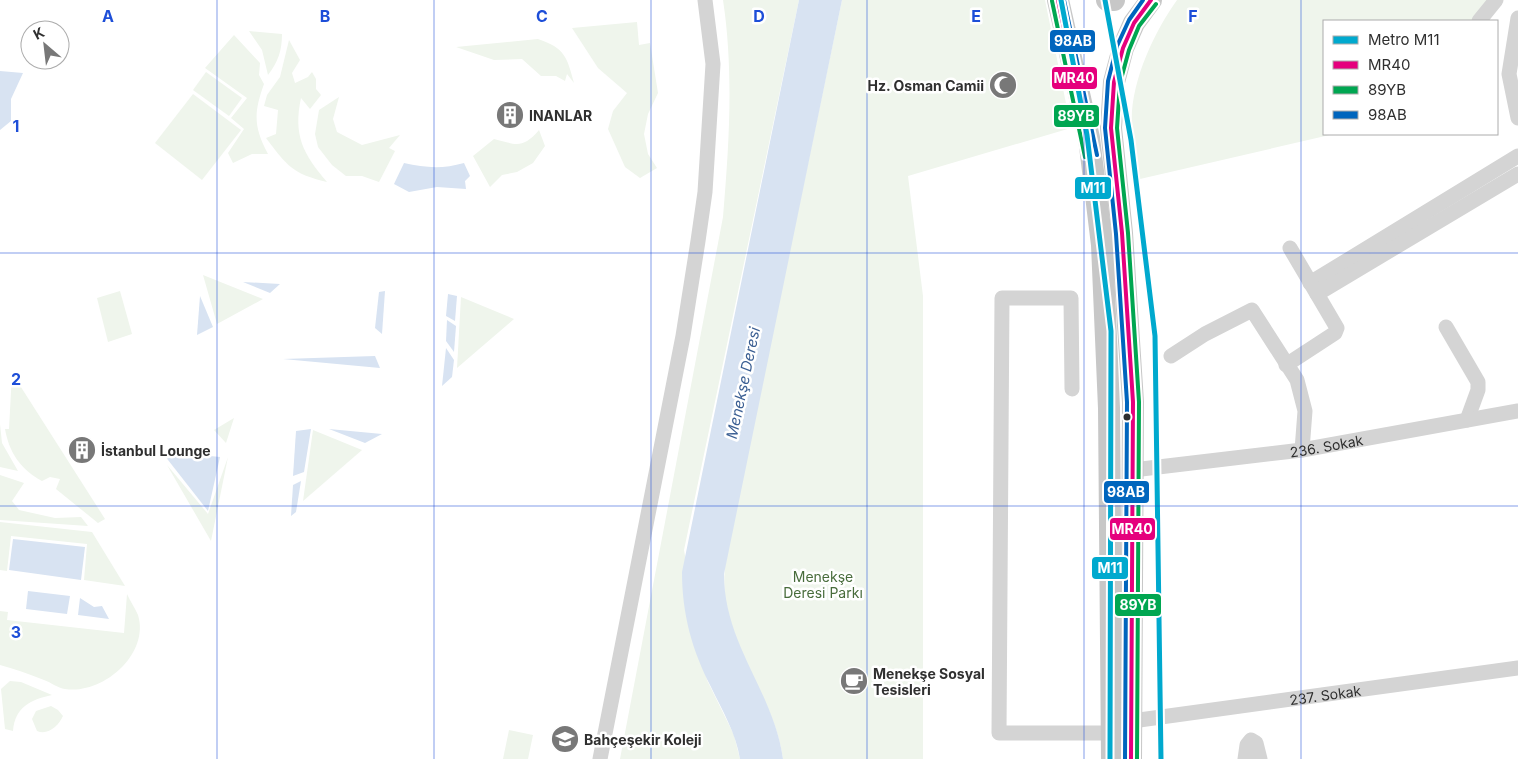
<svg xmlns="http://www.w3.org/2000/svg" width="1518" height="759" font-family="Inter,sans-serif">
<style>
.green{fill:#eff5ec}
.water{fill:#d8e3f2}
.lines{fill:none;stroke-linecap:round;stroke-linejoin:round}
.minor{stroke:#d4d4d4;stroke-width:15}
.primary{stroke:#c7c7c7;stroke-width:22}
.bus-1-casing{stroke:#fff;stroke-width:8}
.bus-2-casing{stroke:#fff;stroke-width:8}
.bus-3-casing{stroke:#fff;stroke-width:8}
.bus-1{stroke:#e5007d;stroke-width:4}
.bus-2{stroke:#00a651;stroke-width:4}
.bus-3{stroke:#0065bd;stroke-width:4}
.metro-1-casing{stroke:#fff;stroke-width:9}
.metro-1{stroke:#00a9ce;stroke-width:5}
.grid{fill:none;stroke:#1d4ed8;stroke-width:1;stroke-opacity:0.55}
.bus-dot{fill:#2f2f2f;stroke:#fff;stroke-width:2}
.labels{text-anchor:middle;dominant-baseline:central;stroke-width:5;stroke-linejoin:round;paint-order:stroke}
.poi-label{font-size:14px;font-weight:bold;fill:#2f2f2f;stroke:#fff;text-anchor:start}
.street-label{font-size:14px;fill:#2f2f2f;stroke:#fff}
.park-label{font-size:14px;fill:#486c3b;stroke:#fff}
.water-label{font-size:15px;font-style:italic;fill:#3b5f93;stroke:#fff}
.grid-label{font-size:16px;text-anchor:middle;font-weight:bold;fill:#1d4ed8;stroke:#fff;stroke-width:5;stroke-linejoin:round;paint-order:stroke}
.line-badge{stroke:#fff;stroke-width:2}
.badge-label{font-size:14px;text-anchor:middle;font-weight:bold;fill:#fff}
</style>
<rect width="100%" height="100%" fill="#fff"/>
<!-- green -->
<g class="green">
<path d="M723,0H799L684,550L707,680L734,735L740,759H620L723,217C729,145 734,72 723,0Z"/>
<path d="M842,0H1045L1071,128L908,176L923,296V759H783C776,705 738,662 727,610C723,592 724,574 726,556Z"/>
<path d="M1177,0H1491L1474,21H1324V134H1334L1140,179C1137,162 1133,143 1132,126C1129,85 1154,32 1177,0Z"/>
<polygon points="637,22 639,45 650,43 658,93 648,114 644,134 648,154 657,168 640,178 625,167 608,129 613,111 627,93 598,68 572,28"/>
<path d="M249,31L282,34C282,51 278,62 268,75L262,50Z"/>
<path d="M234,35L260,63L259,75L264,84C254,112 253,126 268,154H252L233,163L228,153L244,129L231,118L247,98L205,68Z"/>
<path d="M538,39C565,48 567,57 574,83L567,74L565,81L556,76H541L522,59L494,60L456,47Z"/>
<path d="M289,40L300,60L292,73L295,83L308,77L312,72L316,79V89L321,95L310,109L301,98C293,135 303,154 327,182C293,174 287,166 266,138L276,134L278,110L264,106L267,95L280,77Z"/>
<polygon points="206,72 242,98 229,116 193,90"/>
<polygon points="193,94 241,130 202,180 155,143"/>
<polygon points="339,97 333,119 337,132 362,145 400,135 389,148 395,151 379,182 362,176 346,176 332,165 318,147 315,134 319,110"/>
<path d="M539,130L545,146L533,163L517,172L502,175L490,187L473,156L494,139C515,144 522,150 539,130Z"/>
<polygon points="203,275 263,299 217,324"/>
<polygon points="120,291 132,334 108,342 97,298"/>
<polygon points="461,297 514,319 457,368"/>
<path d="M12,373L105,519L98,523L56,489L60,479L50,477L42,481C20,469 9,452 5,429H9Z"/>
<polygon points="234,418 226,443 214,430"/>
<polygon points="0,424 2,443 18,471 0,467"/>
<polygon points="313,430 362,450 303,501"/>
<polygon points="228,457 211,541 167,465 208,514"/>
<polygon points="0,475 24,483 12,501 19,510 55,518 81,517 88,526 0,520"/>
<polygon points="0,522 92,532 125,586 84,580 87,544 11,536 7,571 0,570"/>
<path d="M127,594C130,601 135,608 138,615C150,654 103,695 65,689C58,688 50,682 44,680C29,674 15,669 0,665V611L8,612L7,620L124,633Z"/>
<path d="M10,681L21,682L52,695C30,700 15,707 13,731L5,729L1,689Z"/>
<path d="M51,706L58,710L63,716C59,725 48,736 37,731L32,719L36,711Z"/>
<polygon points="509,730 533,735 528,759 503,759"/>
</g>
<!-- water -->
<g class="water">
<path d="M799,0H842L724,574C724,645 774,692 783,759H740C736,733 722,710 711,687C692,650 682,614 682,572Z"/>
<polygon points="0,71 23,73 11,99 11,121 0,130"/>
<path d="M404,163C426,168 443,169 464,163L470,176L465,181L466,189L437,187L409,192L394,184Z"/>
<polygon points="243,282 280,284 270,293"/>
<polygon points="385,291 382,334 375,328 379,292"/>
<polygon points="448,294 457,296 455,321 446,316"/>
<polygon points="200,296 213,327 197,335"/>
<polygon points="447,320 456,326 454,352 446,341"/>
<polygon points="446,348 454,360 452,377 442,386"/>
<polygon points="375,356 380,368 283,359"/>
<polygon points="311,429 304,472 293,476 296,431"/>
<polygon points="329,429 382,434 365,443"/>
<polygon points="161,451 220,457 208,511"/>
<polygon points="301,481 296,512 291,516 293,485"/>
<polygon points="13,539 85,547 81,580 9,570"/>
<polygon points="28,591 70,596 67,614 26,609"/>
<polygon points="80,598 94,607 102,606 109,619 78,615"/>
</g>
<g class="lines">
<!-- minor -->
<g class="minor">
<polyline points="1518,18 1509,74 1518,118"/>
<polyline points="1479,21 1496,0"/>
<polyline points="1310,283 1518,156"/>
<polyline points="1317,294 1518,174"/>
<polyline points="1446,327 1478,382 1478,390 1467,420"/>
<polyline points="1171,356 1205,334 1252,310 1297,380 1305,411 1302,450"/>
<polyline points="1286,365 1335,333 1337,328 1290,248"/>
<polyline points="1072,389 1071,298 1002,298 999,733 1112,733"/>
<path id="s1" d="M1133,470L1302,450L1518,411"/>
<path id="s2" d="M1132,721L1518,668"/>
<polyline points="600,759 683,336 698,241 705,192 713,64 705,0"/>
<polyline points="1245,759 1247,745 1251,740 1256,743 1260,759"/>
</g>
<!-- primary -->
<g class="primary">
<polyline points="1058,0 1089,138 1102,245 1109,408 1112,759"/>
<polyline points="1107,0 1114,0"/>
<polyline points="1131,759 1133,402 1122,233 1111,128 1114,82 1123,48 1134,23 1151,0"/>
</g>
<defs>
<g id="bus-1">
<polyline points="1058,0 1091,156"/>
<polyline points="1131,759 1133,402 1122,233 1111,128 1114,82 1123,48 1134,23 1151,0"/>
</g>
<g id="bus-2">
<polyline points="1052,1 1085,157"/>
<polyline points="1137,759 1139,402 1128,233 1117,128 1120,83 1129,50 1139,26 1156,4"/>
</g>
<g id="bus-3">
<polyline points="1064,0 1097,155"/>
<polyline points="1125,759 1127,402 1116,234 1105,128 1108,81 1117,46 1129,20 1143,0"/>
</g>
</defs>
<!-- bus-1 casing -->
<use href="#bus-1" class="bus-1-casing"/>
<!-- bus-2 casing -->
<use href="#bus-2" class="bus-2-casing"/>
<!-- bus-3 casing -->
<use href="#bus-3" class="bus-3-casing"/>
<!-- bus-1 -->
<use href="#bus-1" class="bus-1"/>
<!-- bus-2 -->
<use href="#bus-2" class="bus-2"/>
<!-- bus-3 -->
<use href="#bus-3" class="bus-3"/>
<defs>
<g id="metro-1">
<polyline points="1061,0 1087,135 1111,331 1110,759"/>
<polyline points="1105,0 1131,140 1155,336 1161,759"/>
</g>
</defs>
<!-- metro-1 casing -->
<use href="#metro-1" class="metro-1-casing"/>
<!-- metro-1 -->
<use href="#metro-1" class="metro-1"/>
</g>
<!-- grid -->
<path class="grid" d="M217,0V759M434,0V759M651,0V759M867,0V759M1084,0V759M1301,0V759M0,253H1518M0,506H1518"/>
<!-- icons -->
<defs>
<symbol id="mosque-disc" viewBox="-11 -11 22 22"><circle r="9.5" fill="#787878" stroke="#fff"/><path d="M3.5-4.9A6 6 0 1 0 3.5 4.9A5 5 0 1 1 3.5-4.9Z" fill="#fff"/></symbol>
<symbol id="building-disc" viewBox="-11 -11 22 22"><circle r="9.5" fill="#787878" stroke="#fff"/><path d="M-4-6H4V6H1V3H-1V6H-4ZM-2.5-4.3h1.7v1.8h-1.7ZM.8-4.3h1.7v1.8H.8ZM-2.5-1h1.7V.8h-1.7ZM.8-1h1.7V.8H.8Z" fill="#fff"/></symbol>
<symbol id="cafe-disc" viewBox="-11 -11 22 22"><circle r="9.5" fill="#787878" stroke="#fff"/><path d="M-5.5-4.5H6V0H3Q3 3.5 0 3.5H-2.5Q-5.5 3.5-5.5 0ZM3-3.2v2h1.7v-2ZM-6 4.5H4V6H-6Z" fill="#fff"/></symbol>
<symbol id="school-disc" viewBox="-11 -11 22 22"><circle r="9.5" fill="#787878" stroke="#fff"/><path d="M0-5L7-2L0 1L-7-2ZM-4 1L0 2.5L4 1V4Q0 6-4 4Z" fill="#fff"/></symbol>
</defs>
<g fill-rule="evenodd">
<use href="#mosque-disc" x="987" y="69" width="32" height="32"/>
<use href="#building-disc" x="494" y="99" width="32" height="32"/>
<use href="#building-disc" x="66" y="434" width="32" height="32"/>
<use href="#cafe-disc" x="838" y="665" width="32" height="32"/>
<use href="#school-disc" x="549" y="723" width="32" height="32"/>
</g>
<!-- markers -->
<circle class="bus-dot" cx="1127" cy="417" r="4.5"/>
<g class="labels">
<!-- poi labels -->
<g class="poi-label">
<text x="984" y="85" text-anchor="end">Hz. Osman Camii</text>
<text x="529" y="115">INANLAR</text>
<text x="101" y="450">İstanbul Lounge</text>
<text x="873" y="673">Menekşe Sosyal<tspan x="873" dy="16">Tesisleri</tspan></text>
<text x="584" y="739">Bahçeşekir Koleji</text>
</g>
<!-- street labels -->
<g class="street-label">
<text stroke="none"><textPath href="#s1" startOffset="195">236. Sokak</textPath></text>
<text stroke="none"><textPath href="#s2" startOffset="195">237. Sokak</textPath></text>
</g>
<!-- park labels -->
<g class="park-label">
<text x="823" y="576">Menekşe<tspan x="823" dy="16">Deresi Parkı</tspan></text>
</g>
<!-- water labels -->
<g class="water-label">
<text transform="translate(743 383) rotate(-78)">Menekşe Deresi</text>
</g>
</g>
<g class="grid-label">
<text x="108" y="22">A</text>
<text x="325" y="22">B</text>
<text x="542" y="22">C</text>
<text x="759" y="22">D</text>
<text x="976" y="22">E</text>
<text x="1193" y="22">F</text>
<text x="16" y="132">1</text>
<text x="16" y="385">2</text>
<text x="16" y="638">3</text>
</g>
<g class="line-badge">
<rect x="1049" y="29" width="47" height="24" rx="5" fill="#0065bd"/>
<rect x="1051" y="66" width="47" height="24" rx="5" fill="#e5007d"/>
<rect x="1053" y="104" width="47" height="24" rx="5" fill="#00a651"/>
<rect x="1074" y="176" width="38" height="24" rx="5" fill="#00a9ce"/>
<rect x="1103" y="480" width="47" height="24" rx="5" fill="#0065bd"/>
<rect x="1109" y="517" width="47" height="24" rx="5" fill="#e5007d"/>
<rect x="1091" y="556" width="38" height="24" rx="5" fill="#00a9ce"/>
<rect x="1114" y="593" width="48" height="24" rx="5" fill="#00a651"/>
</g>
<g class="badge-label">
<text x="1073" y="46">98AB</text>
<text x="1074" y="83">MR40</text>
<text x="1076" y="121">89YB</text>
<text x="1093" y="193">M11</text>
<text x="1126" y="497">98AB</text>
<text x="1132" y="534">MR40</text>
<text x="1110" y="573">M11</text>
<text x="1138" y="610">89YB</text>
</g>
<!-- legend -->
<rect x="1323" y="20" width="175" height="115" fill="#ffffff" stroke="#acacac"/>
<rect x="1333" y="36" width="25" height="8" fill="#00a9ce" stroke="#acacac"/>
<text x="1368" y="45" font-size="15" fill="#2f2f2f">Metro M11</text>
<rect x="1333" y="61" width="25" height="8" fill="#e5007d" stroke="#acacac"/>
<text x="1368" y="70" font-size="15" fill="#2f2f2f">MR40</text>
<rect x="1333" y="86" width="25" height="8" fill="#00a651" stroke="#acacac"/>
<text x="1368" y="95" font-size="15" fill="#2f2f2f">89YB</text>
<rect x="1333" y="111" width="25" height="8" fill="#0065bd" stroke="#acacac"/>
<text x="1368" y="120" font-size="15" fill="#2f2f2f">98AB</text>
<!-- north arrow -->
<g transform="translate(45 45) rotate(332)"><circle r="24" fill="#ffffff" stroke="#acacac"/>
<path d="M0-4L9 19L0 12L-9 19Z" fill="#787878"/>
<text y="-8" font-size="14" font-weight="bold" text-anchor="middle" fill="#2f2f2f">K</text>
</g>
</svg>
